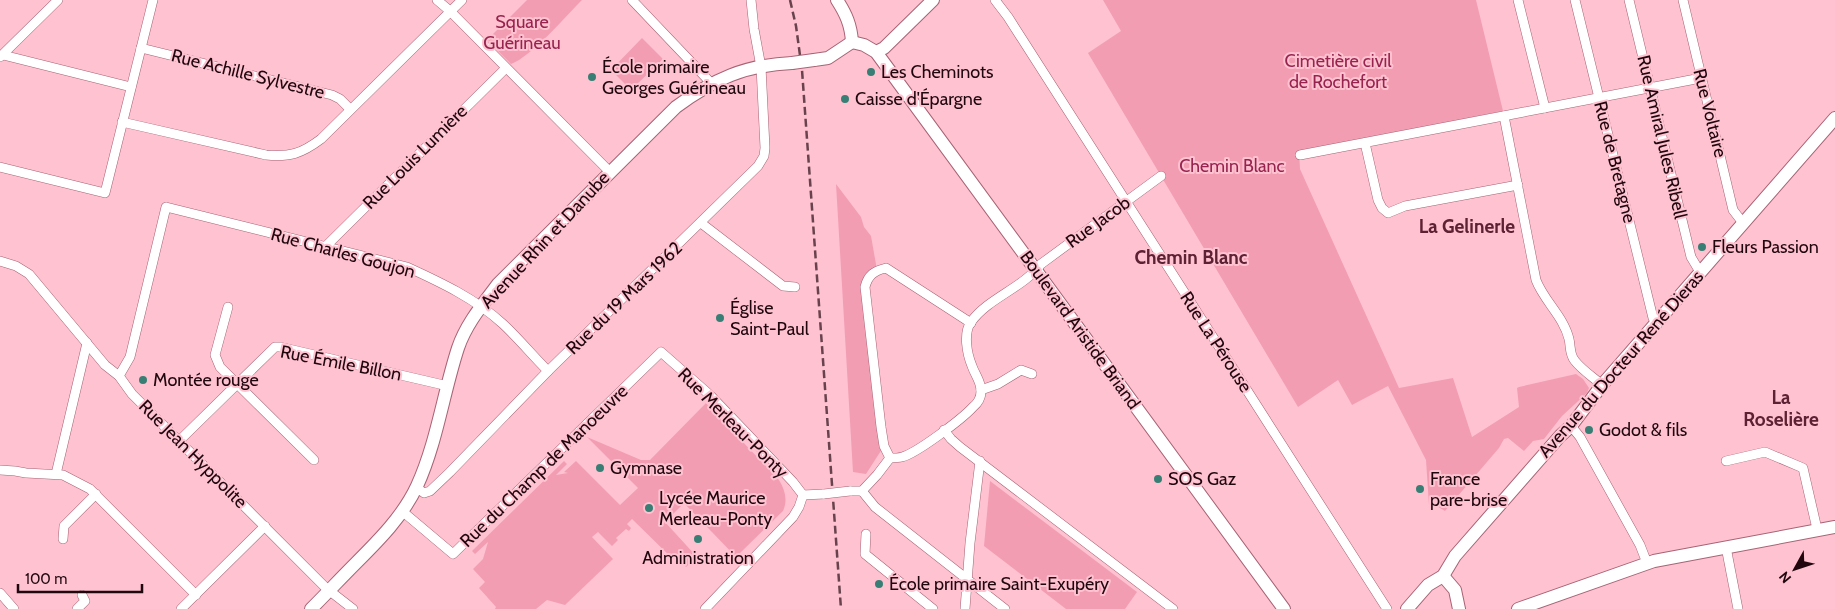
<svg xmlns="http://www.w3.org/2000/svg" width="1835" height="609" font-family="Cabin,sans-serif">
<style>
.green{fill:#f39db3}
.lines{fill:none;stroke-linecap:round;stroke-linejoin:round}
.street-casing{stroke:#a76375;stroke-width:10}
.secondary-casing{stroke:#a76375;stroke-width:14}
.street{stroke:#fff;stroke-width:9}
.secondary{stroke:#fff;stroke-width:12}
.rail{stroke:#68434d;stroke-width:2.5;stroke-dasharray:8 4;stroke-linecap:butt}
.street-bridge-casing{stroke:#a76375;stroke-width:10;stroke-linecap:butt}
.secondary-bridge-casing{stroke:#a76375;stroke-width:14;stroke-linecap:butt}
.street-bridge{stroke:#fff;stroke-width:9}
.secondary-bridge{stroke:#fff;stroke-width:12}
.poi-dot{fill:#387e74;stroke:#ffc2d0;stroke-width:2}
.labels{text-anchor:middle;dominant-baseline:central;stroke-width:4;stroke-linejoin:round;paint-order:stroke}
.park-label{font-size:18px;fill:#97234f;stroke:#ffc2d0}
.poi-label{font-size:18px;fill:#20070e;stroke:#ffc2d0;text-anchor:start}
.street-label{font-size:18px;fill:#20070e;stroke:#ffc2d0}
.neighbourhood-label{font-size:19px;font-weight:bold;fill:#5d2134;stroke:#ffc2d0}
</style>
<rect width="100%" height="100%" fill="#ffc2d0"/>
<!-- green -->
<g class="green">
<path d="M527,0H582C566,16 531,57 511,64L487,40Z"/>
<polygon points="1103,0 1476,0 1503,111 1299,152 1300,169 1399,388 1453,378 1472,437 1519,407 1517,388 1519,387 1576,374 1583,379 1589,388 1587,393 1562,416 1544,439 1533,441 1524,451 1508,438 1504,439 1499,448 1445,511 1435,505 1438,502 1436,500 1429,505 1426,460 1388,386 1352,405 1338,380 1298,407 1088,53 1121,31"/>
<polygon points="642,38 663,59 631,90 611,70"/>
<polygon points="836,184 861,217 864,227 871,236 877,270 867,278 884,446 866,474 853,472"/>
<path d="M706,403L779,480C785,490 788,500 783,511L736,557L684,503L665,522L697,557L686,567L682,562L678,564L632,519L627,524L631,528L629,531L626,529L616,538L618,540L612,546L598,532L592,537L613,559L565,605L547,600L536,609H495L496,607L479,588L485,582L473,569L483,559L488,542L475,554L472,551L564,461L567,464L556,475L568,473L564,472L576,461L620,505L638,488L587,437L641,460H650Z"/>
<polygon points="990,481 1137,592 1125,609 1066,609 984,546"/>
</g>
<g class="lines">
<defs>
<g id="street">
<polyline points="437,0 450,11 610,172"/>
<polyline points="632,0 711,83"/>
<polyline points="995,0 1008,17 1387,609"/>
<polyline points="1518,0 1545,108"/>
<polyline points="1575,0 1653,318 1656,323"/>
<polyline points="1629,0 1691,257 1700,272"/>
<polyline points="1683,0 1733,210 1743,223"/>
<polyline points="141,48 332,95 340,99 350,109"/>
<polyline points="3,55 131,87"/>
<polyline points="0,57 58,0"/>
<path d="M1504,116L1536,280C1544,301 1564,317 1569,339C1571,347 1569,354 1575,361C1582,370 1593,377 1602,385"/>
<path d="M122,122L266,155C290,157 301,154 321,139L462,0"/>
<polyline points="1365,143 1378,200 1382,208 1388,213 1405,206 1518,185"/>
<polyline points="1300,155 1701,78"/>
<polyline points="0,167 105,193 153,0"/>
<polyline points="701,223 783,286 795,287"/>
<polyline points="325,247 506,68"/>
<polyline points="0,261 16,266 29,274 105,365 119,376"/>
<polyline points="228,307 215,355 220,367 314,460"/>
<polyline points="981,390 998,384 1021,370 1032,374"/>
<polyline points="1571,426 1580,437 1640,545 1647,563"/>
<polyline points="944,430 951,439 960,447 1173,609"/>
<polyline points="180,440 275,347 280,347 448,386"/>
<path d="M890,458C894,458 898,458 902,457C917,453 962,419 973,407C978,403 981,397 981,391C981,381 975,375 972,366C967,354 963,333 971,322C988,298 1023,288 1041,264L1161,176"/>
<path d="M890,458L884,446L881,427L865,287C868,275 874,271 886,268L971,323"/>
<polyline points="1726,461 1765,452 1803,468 1817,529"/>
<polyline points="0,470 15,471 26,473 63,475 90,489 196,595"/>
<polyline points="56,474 87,343"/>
<polyline points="416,487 424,493 430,491 450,472 548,371 758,166 764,156 765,148 761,67 754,29 751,0"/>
<polyline points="850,491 862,491 877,475 890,458"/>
<polyline points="862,491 875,507 1005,609"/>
<polyline points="803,495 824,494"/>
<polyline points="402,511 453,554 661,352 711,396 793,482 803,495"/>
<polyline points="866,534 865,554 933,609"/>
<polyline points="63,539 64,526 96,494"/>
<polyline points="1726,547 1738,609"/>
<polyline points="0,593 14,609"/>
<polyline points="77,609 85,601 82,595"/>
<polyline points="181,609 265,526"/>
<path d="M353,609L326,588L132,394L119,376L130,357L166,207L407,267C440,282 476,299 503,324C519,339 533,356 548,371"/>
<polyline points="705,609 793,517 799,507 803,495"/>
<polyline points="965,609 970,543 980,461"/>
</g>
<g id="secondary">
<path d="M837,0C846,14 851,25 852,42"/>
<polyline points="852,42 864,45 876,52 1284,609"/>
<polyline points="876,52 884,48 933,0"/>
<polyline points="814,60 828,58 852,42"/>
<polyline points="1443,576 1455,590 1459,609"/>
<path d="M311,609C326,594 341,578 356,563C379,540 403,516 417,486C437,442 443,394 458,348C466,324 483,304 498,284L676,107C714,79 745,65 792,63"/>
<polyline points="1407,609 1428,585 1443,576 1455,556 1560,436 1571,426 1602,385 1835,118"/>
<polyline points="1518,609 1654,561 1835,527"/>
</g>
</defs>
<!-- street casing -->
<use href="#street" class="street-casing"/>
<!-- secondary casing -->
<use href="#secondary" class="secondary-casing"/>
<!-- street -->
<use href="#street" class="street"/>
<!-- secondary -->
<use href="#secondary" class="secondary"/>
<!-- rail -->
<polyline class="rail" points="790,0 796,26 802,70 841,609"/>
<defs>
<polyline id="street-bridge" points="824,494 850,491"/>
<polyline id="secondary-bridge" points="792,63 814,60"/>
</defs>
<!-- street-bridge casing -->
<use href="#street-bridge" class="street-bridge-casing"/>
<!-- secondary-bridge casing -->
<use href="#secondary-bridge" class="secondary-bridge-casing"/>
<!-- street-bridge -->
<use href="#street-bridge" class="street-bridge"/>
<!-- secondary-bridge -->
<use href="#secondary-bridge" class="secondary-bridge"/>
</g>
<!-- markers -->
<g class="poi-dot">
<circle cx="871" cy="72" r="5"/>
<circle cx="592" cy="77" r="5"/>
<circle cx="845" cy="99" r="5"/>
<circle cx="1702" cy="247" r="5"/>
<circle cx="720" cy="318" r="5"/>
<circle cx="143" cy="380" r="5"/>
<circle cx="1589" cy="430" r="5"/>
<circle cx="600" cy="468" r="5"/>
<circle cx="1158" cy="479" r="5"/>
<circle cx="1420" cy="489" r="5"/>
<circle cx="649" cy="508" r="5"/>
<circle cx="698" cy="539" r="5"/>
<circle cx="879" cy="584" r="5"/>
</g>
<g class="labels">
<!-- park labels -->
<g class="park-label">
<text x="522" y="22">Square<tspan x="522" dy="21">Guérineau</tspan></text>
<text x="1338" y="61">Cimetière civil<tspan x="1338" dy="21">de Rochefort</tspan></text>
<text x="1232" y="166">Chemin Blanc</text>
</g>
<!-- poi labels -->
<g class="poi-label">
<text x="602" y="67">École primaire<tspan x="602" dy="21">Georges Guérineau</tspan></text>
<text x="881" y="72">Les Cheminots</text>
<text x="855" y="99">Caisse d'Épargne</text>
<text x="1712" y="247">Fleurs Passion</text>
<text x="730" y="308">Église<tspan x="730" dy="21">Saint-Paul</tspan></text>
<text x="153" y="380">Montée rouge</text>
<text x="1599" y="430">Godot &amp; fils</text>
<text x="610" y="468">Gymnase</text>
<text x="1168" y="479">SOS Gaz</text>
<text x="1430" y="479">France<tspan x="1430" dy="21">pare-brise</tspan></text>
<text x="659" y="498">Lycée Maurice<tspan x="659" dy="21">Merleau-Ponty</tspan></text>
<text x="698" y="558" text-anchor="middle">Administration</text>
<text x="889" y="584">École primaire Saint-Exupéry</text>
</g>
<!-- street labels -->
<g class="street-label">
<text transform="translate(248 74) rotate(14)">Rue Achille Sylvestre</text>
<text transform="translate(1710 113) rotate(76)">Rue Voltaire</text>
<text transform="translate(1662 137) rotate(77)">Rue Amiral Jules Ribell</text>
<text transform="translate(415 157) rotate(-45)">Rue Louis Lumière</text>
<text transform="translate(1615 162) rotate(76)">Rue de Bretagne</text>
<text transform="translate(1098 222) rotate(-36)">Rue Jacob</text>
<text transform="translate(545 240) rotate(-47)">Avenue Rhin et Danube</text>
<text transform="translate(343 253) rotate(15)">Rue Charles Goujon</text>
<text transform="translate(624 298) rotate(-44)">Rue du 19 Mars 1962</text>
<text transform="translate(1080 330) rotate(54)">Boulevard Aristide Briand</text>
<text transform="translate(1216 342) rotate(57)">Rue La Pérouse</text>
<text transform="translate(341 363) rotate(11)">Rue Émile Billon</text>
<text transform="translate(1621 364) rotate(-49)">Avenue du Docteur René Dieras</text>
<text transform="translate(733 423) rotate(45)">Rue Merleau-Ponty</text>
<text transform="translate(193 454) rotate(45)">Rue Jean Hyppolite</text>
<text transform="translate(544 466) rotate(-44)">Rue du Champ de Manoeuvre</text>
</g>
<!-- neighbourhood labels -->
<g class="neighbourhood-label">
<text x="1467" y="226">La Gelinerle</text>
<text x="1191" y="257">Chemin Blanc</text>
<text x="1781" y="397">La<tspan x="1781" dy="22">Roselière</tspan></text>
</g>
</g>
<!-- north arrow -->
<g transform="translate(1795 569) rotate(230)" stroke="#ffc2d0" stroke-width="4" paint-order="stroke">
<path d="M0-4L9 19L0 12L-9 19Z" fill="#20070e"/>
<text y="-8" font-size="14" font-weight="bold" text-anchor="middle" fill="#20070e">N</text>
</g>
<!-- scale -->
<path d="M18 584v8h124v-8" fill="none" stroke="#20070e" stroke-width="2.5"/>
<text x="25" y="584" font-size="15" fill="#20070e" stroke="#ffc2d0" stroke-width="4" paint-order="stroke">100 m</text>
</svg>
